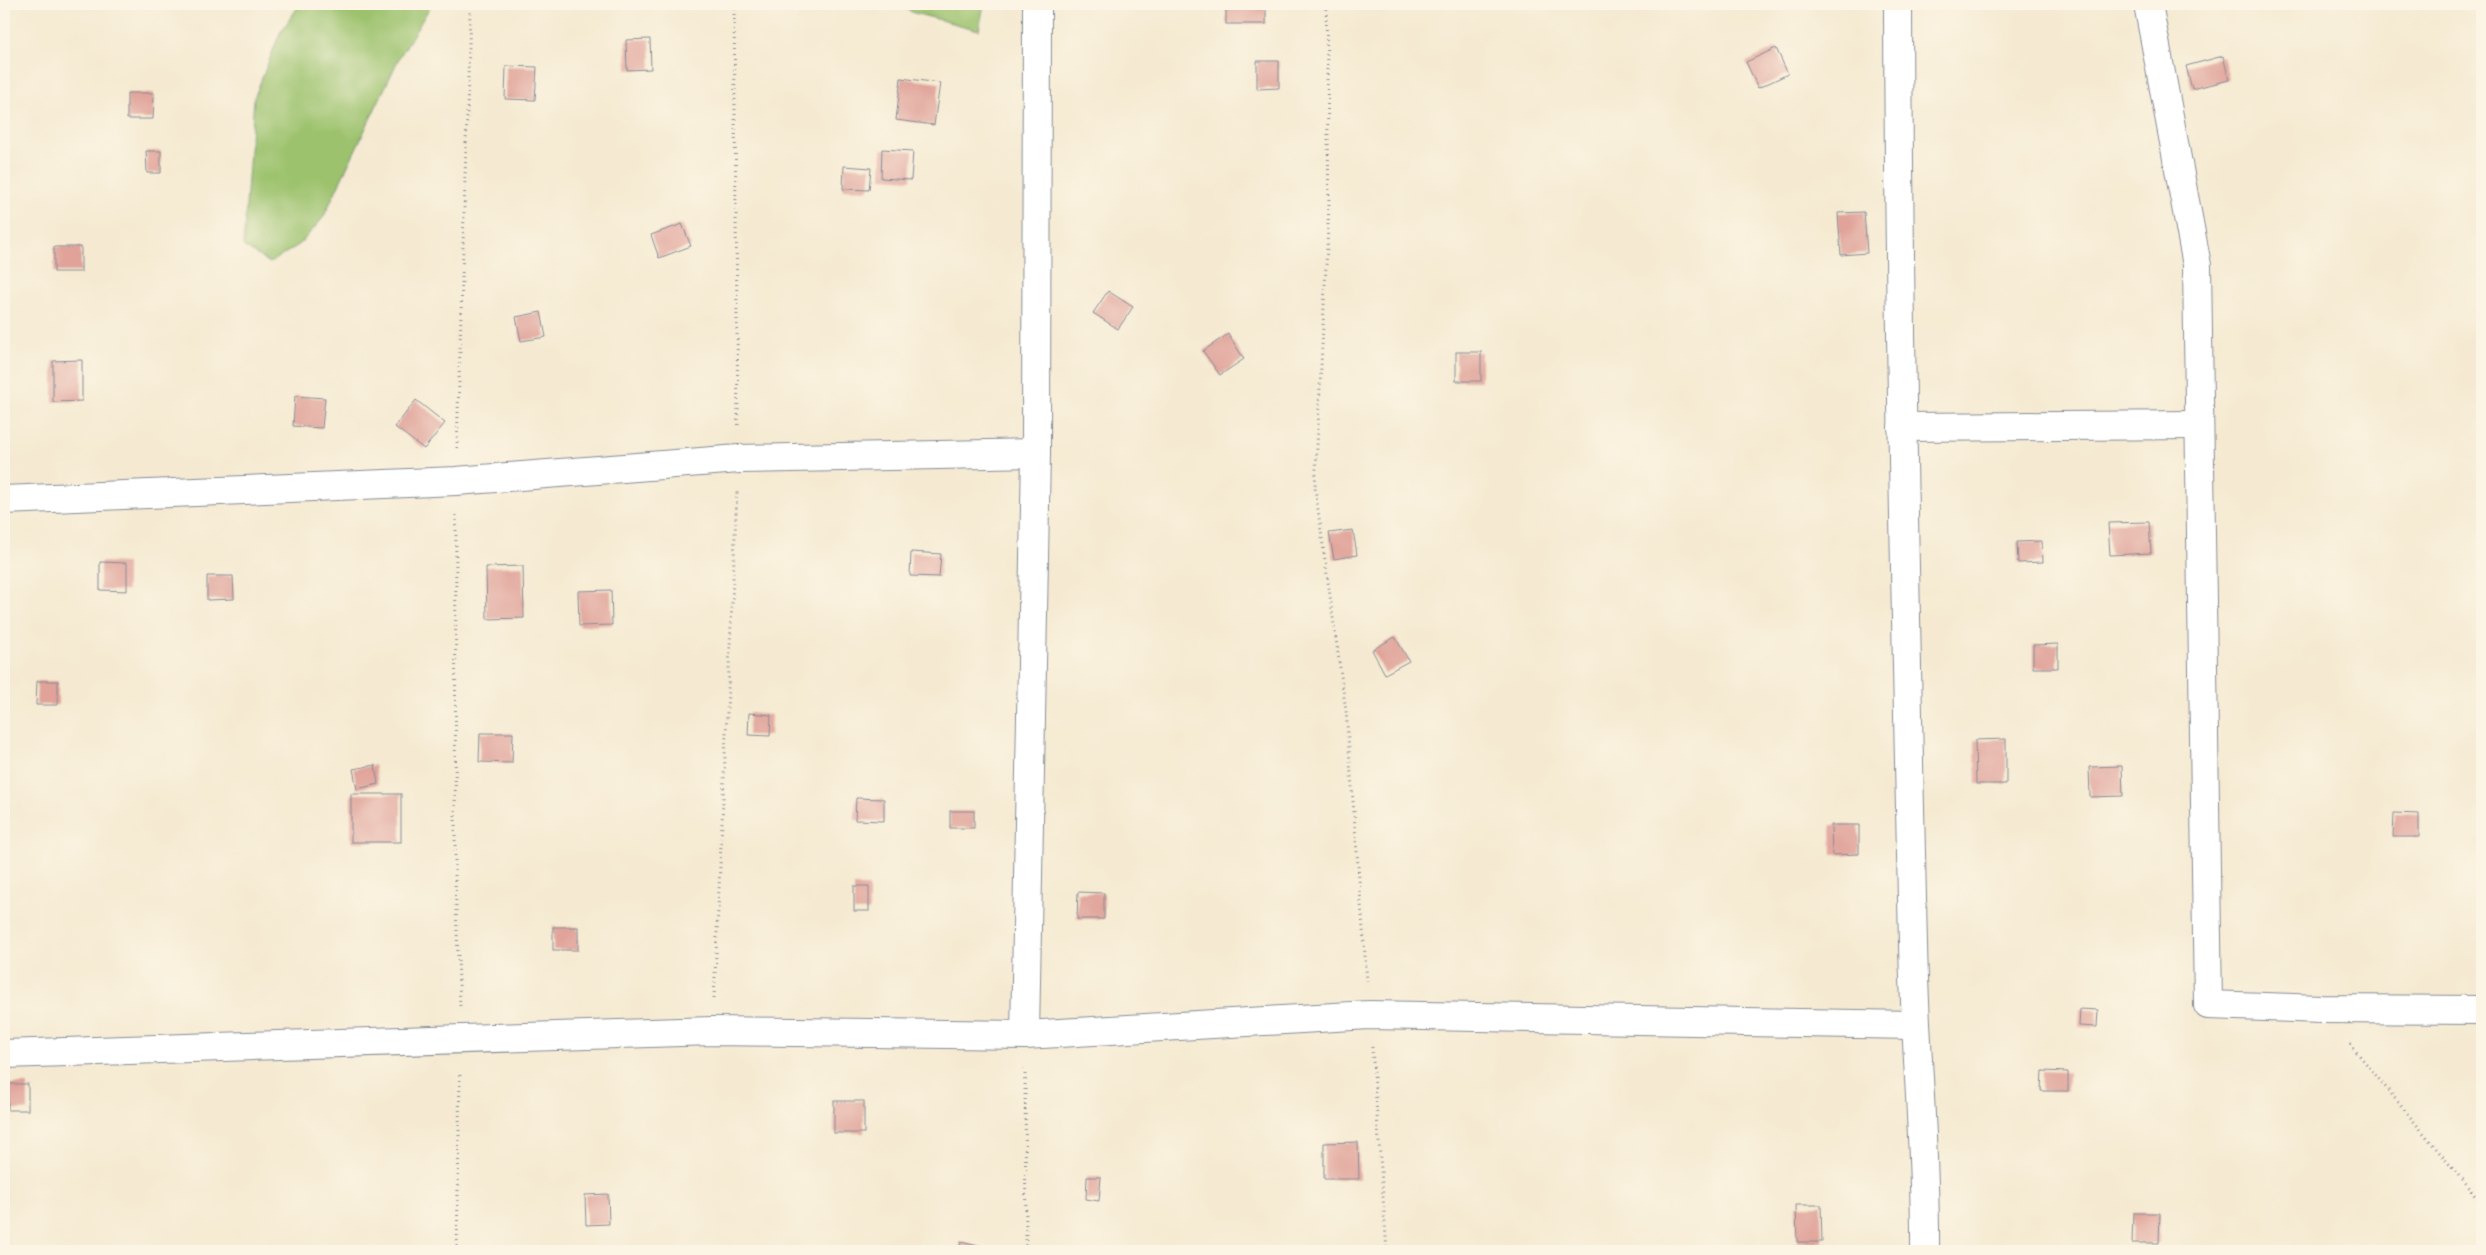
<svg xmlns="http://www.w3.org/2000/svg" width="2486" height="1255" font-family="'EB Garamond',serif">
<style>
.green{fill:#9cc26d;stroke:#5c7866}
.building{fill:#e0a299}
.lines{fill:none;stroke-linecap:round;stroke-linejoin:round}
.street-casing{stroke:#888c98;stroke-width:30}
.path{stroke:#888c98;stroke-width:3;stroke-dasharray:1 4;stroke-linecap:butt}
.street{stroke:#fff;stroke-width:28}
</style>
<rect width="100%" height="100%" fill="#fcf5e5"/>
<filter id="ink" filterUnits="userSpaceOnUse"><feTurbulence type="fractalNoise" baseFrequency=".02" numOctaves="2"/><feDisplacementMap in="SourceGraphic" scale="10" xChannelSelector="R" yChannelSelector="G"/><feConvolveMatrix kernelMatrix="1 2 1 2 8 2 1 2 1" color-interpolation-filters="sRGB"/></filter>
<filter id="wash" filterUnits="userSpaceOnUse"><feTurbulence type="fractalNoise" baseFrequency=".0096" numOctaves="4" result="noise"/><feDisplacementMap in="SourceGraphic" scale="20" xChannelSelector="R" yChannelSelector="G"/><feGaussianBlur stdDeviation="1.12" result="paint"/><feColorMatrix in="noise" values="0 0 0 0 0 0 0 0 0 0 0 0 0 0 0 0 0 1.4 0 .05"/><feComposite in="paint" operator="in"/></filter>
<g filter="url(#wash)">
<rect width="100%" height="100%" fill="#f5ead1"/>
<!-- green -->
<g class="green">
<polygon points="300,4 432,4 400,56 323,218 300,244 270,263 243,246 254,98 280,33"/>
<polygon points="896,4 984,4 979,30 914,13"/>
</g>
<g id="blocks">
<!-- building -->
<g class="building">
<rect x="1226" y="4" width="40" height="20"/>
<polygon points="650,39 651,69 627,70 626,40"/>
<polygon points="1776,48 1788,74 1758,88 1746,62"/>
<polygon points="2223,56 2229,80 2192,89 2186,66"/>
<polygon points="1257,61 1279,61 1279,88 1257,89"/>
<polygon points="506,66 537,67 535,100 505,99"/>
<polygon points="901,78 940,83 934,125 896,120"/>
<polygon points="127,93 154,93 153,119 127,119"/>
<polygon points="882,149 913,151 911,180 881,178"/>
<polygon points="146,151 161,151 161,173 147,173"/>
<polygon points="844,166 871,168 869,190 843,189"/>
<polygon points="1864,212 1867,253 1841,255 1838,213"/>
<polygon points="682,224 691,246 659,258 651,235"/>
<rect x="54" y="247" width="27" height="25"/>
<polygon points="1108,291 1133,307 1118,329 1093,313"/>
<polygon points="541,312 546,337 521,341 516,317"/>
<polygon points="1228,334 1244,359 1220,375 1203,351"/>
<rect x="1456" y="352" width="25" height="29"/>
<polygon points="82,360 82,401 53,402 53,361"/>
<polygon points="295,396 325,398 322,428 293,426"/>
<polygon points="416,400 445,423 424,449 395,427"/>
<polygon points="2149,522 2151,553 2110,555 2108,523"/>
<polygon points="1353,530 1357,555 1334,559 1329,533"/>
<polygon points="2042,541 2043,562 2018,563 2017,542"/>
<polygon points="911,552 941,554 939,577 910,576"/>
<polygon points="100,562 127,563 127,591 100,590"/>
<polygon points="523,566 524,618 487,619 486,567"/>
<polygon points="207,576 233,576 234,599 207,600"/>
<polygon points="611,590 612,625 579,626 578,591"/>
<polygon points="1395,637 1409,661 1385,674 1372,650"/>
<polygon points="2058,644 2058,668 2033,668 2033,645"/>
<polygon points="37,681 58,681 58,705 36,705"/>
<polygon points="749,713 771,715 770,736 748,735"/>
<polygon points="480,733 513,733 512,763 479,762"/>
<polygon points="2006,739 2006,784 1976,784 1975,740"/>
<polygon points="375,765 378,784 357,789 353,769"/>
<polygon points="2122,766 2123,796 2090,797 2089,767"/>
<rect x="351" y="794" width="50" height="48"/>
<polygon points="856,798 884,799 884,821 855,820"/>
<rect x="950" y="811" width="24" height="17"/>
<polygon points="2394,813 2419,814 2419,837 2393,837"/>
<polygon points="1831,825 1859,825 1859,854 1832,855"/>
<rect x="854" y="886" width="15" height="25"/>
<polygon points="1078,892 1104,893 1104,919 1077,919"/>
<rect x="553" y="927" width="25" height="23"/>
<polygon points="2080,1009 2098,1010 2097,1027 2079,1026"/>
<polygon points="2042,1071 2068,1072 2068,1091 2041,1091"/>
<rect x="8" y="1084" width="20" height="26"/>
<rect x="834" y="1101" width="30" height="32"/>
<polygon points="1358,1142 1359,1179 1324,1179 1324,1143"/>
<polygon points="1087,1177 1101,1177 1099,1201 1086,1199"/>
<polygon points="608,1194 609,1224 586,1225 585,1195"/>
<polygon points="1796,1205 1821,1205 1822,1242 1797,1242"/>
<polygon points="2133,1213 2160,1213 2159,1243 2132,1243"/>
<polygon points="961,1242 982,1247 981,1251 959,1251"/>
</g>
</g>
</g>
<g filter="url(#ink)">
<use href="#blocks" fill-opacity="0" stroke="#888c98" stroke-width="1"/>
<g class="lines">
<defs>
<g id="street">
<path d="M1898,4C1899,317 1906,631 1913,944C1915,1047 1926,1149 1925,1251"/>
<polyline points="2148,4 2197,265 2208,1005 2321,1009 2482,1010"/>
<polyline points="1902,427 2199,425"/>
<polyline points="4,500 456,481 739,459 1036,453"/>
<polyline points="1025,1035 1036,453 1037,4"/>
<polyline points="4,1054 712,1031 1025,1035 1369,1015 1914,1025"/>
</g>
</defs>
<!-- street casing -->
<use href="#street" class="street-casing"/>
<!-- path -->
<g class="path">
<polyline points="734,4 738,426"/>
<polyline points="1326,4 1329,205 1315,488 1346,711 1367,981"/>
<polyline points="457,448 470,12"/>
<polyline points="456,515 455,881 460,1006"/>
<polyline points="714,998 737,492"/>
<polyline points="2350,1044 2482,1204"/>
<polyline points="1372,1047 1387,1251"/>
<polyline points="1025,1069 1026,1251"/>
<polyline points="457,1251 460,1072"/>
</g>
<!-- street -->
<use href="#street" class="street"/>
</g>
</g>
<!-- margin -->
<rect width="2486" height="1255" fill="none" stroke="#fcf5e5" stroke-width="20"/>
</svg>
